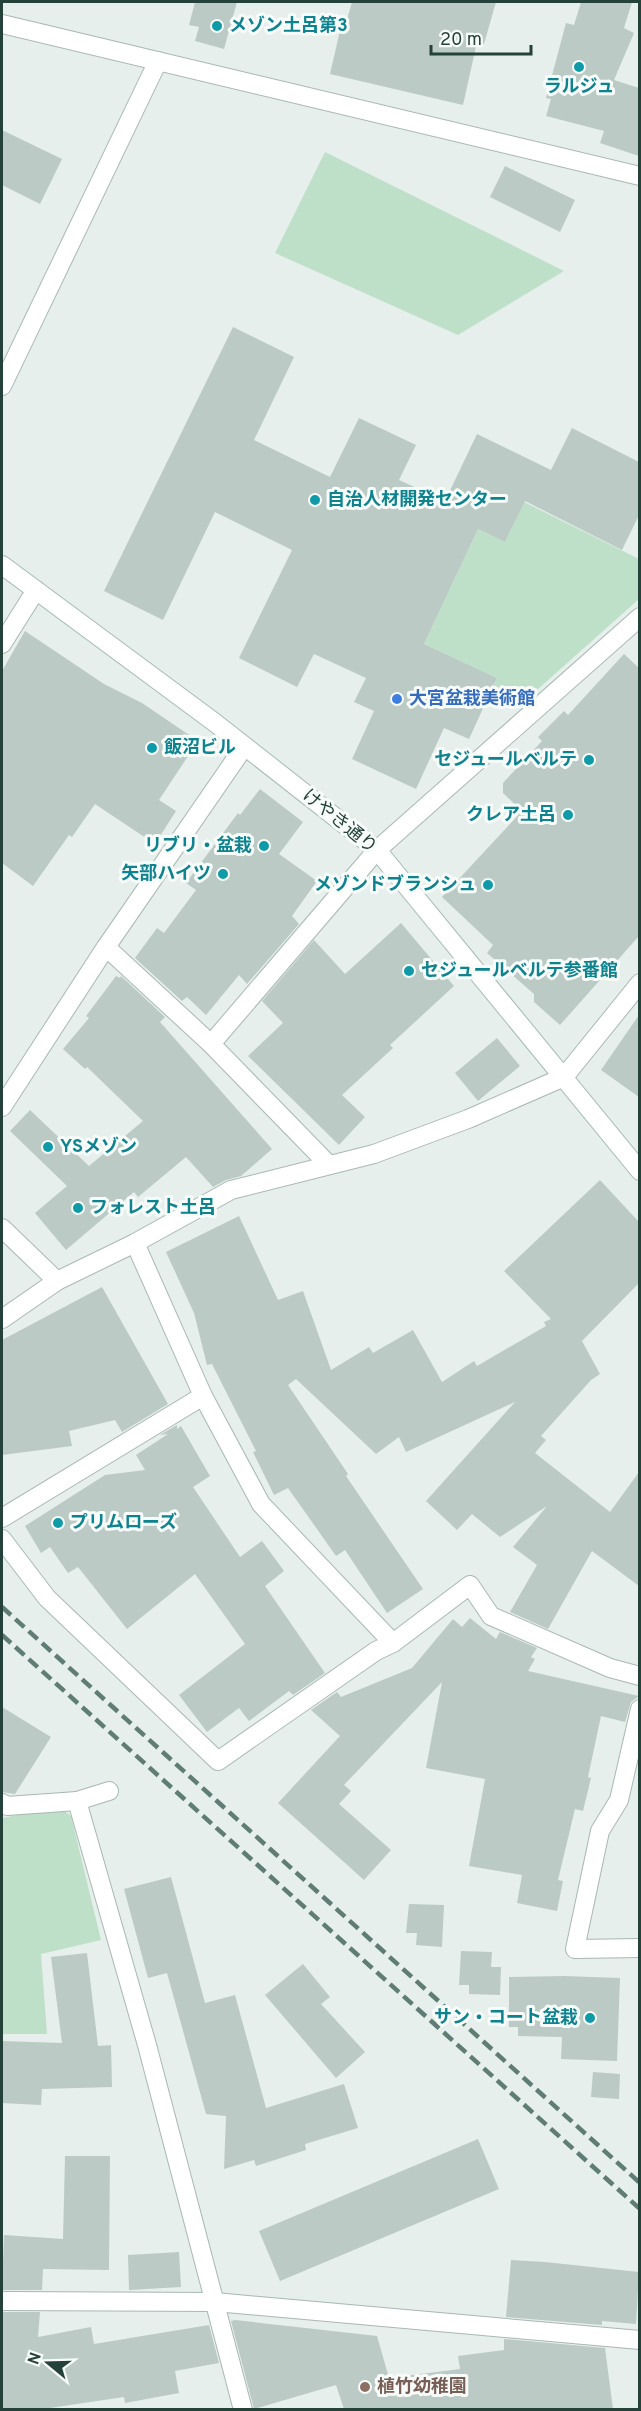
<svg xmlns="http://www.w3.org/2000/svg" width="641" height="2411" font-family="Overpass,'Noto Sans JP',sans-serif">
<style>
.green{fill:#bfe0c8}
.building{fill:#bbcac4}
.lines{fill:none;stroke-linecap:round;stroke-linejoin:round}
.street-casing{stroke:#a8b8b2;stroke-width:20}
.secondary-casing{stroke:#a4bbb3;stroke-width:20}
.street{stroke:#fff;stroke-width:18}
.secondary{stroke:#fff;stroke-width:18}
.rail{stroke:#5f7d75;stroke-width:4.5;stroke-dasharray:12 6;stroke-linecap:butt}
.culture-dot{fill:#0f9aa8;stroke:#f7fbf9;stroke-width:2}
.shop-dot{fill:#3f7fe0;stroke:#f7fbf9;stroke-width:2}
.education-dot{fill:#8d6e63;stroke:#f7fbf9;stroke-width:2}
.labels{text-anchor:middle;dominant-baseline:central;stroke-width:6;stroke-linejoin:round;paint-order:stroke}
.culture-label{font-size:18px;font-weight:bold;fill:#0d838f;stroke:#f7fbf9;text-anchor:start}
.shop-label{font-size:18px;font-weight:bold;fill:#366cbe;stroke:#f7fbf9;text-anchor:start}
.street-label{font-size:18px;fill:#24423a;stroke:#f7fbf9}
.education-label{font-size:18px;font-weight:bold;fill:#785e54;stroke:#f7fbf9;text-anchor:start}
</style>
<rect width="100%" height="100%" fill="#e6efeb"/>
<!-- green -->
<g class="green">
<polygon points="325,152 564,271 458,335 275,253"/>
<polygon points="524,502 639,559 639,599 519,706 491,693 497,678 424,644 478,529 505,542"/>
<polygon points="59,1807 71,1816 101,1940 41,1954 47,2034 2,2034 2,1818"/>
</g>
<!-- building -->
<g class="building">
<polygon points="195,2 237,2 224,49 195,41 199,27 189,25"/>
<polygon points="352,2 496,2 484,44 477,42 463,105 330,74 342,22 346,23"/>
<polygon points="581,2 632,2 624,28 634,33 614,80 639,88 639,156 600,143 604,131 546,116 551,99 546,98 566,23 574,25"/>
<polygon points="2,130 62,159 40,204 2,185"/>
<polygon points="505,166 575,200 560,232 490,197"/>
<polygon points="233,327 294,357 254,440 330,477 359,418 416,445 399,480 445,501 477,434 551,470 572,428 639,462 639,515 622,550 525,501 505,542 478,529 424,644 497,678 469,739 444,728 416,789 352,759 374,711 354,702 366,678 314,654 297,687 239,658 292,550 215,512 163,620 104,591"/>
<polygon points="25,631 104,684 142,703 198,741 159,800 176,811 155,844 95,804 72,837 69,835 33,886 2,863 2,671"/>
<polygon points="624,654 639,668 639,936 560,1025 534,1002 534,994 487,953 493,945 442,897 522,811 503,793 503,783 542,741 538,737 564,711 568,715"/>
<polygon points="260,789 303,822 279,854 317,881 292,916 299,924 247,984 239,975 206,1015 187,997 182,1001 135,958 157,928 164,933 196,890 186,883 238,813 240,815"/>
<polygon points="401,923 454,986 390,1045 393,1048 342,1095 365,1117 339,1145 248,1056 283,1023 262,1001 314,940 345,974"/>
<polygon points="116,976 120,978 121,976 165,1017 160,1022 272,1149 241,1176 226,1180 213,1187 186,1157 138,1197 134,1192 66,1250 35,1213 67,1186 10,1131 30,1110 89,1166 143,1121 87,1067 85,1069 63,1049 89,1018 86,1016"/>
<polygon points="639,1015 639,1097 601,1070"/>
<polygon points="497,1038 520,1066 478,1101 455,1073"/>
<polygon points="600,1180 639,1222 639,1283 582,1341 600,1374 591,1380 541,1436 546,1440 535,1453 610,1512 639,1472 639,1586 592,1551 548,1629 510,1612 537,1565 513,1547 547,1506 500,1537 472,1514 457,1530 426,1501 515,1402 406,1452 399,1437 376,1454 296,1379 288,1385 348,1474 346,1476 423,1589 387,1613 345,1550 336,1556 288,1488 274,1495 253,1452 256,1451 212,1364 207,1365 194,1313 166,1252 239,1216 278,1300 303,1291 331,1370 369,1347 373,1353 413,1330 442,1382 474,1361 477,1366 546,1326 544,1322 551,1319 504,1271"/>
<polygon points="102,1287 168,1404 122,1432 115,1420 69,1431 72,1446 2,1455 2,1340"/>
<polygon points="177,1425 177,1429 181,1426 210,1476 193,1487 240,1557 262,1541 284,1571 265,1586 325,1673 293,1695 289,1691 249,1721 239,1708 207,1732 179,1695 245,1644 195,1574 127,1629 78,1567 68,1573 50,1547 41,1553 25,1526 105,1475 145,1470 136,1455 168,1434 160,1435"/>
<polygon points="470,1618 496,1639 500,1632 537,1648 531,1657 535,1659 528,1671 639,1696 631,1702 625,1722 601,1716 588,1777 591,1778 583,1811 575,1809 558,1880 563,1881 557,1911 517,1903 522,1875 469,1866 485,1779 426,1768 442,1682 344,1785 351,1791 339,1804 391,1850 364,1880 278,1803 340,1736 311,1710 337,1692 341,1697 412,1668 453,1619 462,1627"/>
<polygon points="2,1707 51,1737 15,1794 2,1792"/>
<polygon points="171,1877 205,2003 235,1995 266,2108 344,2084 358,2128 305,2144 306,2150 256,2166 254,2160 224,2169 226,2116 206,2114 167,1973 148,1978 124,1889"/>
<polygon points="409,1904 444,1905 442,1947 416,1945 417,1933 406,1933"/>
<polygon points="461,1951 492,1952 491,1967 501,1967 500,1995 469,1994 469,1985 459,1985"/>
<polygon points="87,1953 98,2046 111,2045 112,2087 42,2089 41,2105 2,2103 2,2041 62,2043 51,1957"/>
<polygon points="303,1964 330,1997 321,2004 365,2052 336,2078 265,1995"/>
<polygon points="564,1976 620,1978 617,2061 561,2059 562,2037 518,2036 518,2027 509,2027 509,1977"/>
<polygon points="593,2072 620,2074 619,2099 591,2097"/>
<polygon points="478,2139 499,2189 280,2281 259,2231"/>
<polygon points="65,2156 110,2156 109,2270 43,2269 42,2290 2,2290 4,2235 63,2239"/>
<polygon points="179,2252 181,2287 129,2290 128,2255"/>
<polygon points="511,2260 545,2262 639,2272 636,2324 602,2321 602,2325 506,2317"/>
<polygon points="2,2312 40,2312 38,2337 91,2327 94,2344 209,2325 219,2363 175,2371 179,2393 125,2403 124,2397 43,2409 2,2409"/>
<polygon points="235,2320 377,2336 389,2378 460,2369 458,2356 504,2350 504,2339 605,2348 613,2409 344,2409 336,2385 254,2409 231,2321"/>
</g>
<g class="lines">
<defs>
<g id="street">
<polyline points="2,24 640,176"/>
<polyline points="2,386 158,61"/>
<polyline points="2,644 36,590"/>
<polyline points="106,947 211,1044 329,1165"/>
<polyline points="211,1044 377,850 640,617"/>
<polyline points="2,1107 106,947 244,747"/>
<polyline points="2,1228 57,1281"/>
<polyline points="135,1243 203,1396 261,1504 393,1643"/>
<polyline points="2,1319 57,1281 135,1243 231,1190 374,1154 468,1119 564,1077 640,983"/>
<polyline points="2,1518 203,1396"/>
<polyline points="2,1539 47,1598 218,1761 376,1651 393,1643 470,1585 491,1616 610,1668 640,1676"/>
<polyline points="640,1709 619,1800 600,1831 575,1949 640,1948"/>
<polyline points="77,1801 147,2045 243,2410"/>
<polyline points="2,1803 7,1806 77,1801 109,1791"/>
<polyline points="2,2301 215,2302 640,2340"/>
</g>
<polyline id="secondary" points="2,565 214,722 377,850 640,1171"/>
</defs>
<!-- street casing -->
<use href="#street" class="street-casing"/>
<!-- secondary casing -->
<use href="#secondary" class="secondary-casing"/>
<!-- street -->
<use href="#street" class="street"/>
<!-- secondary -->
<use href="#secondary" class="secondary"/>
<!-- rail -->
<g class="rail">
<polyline points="2,1607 640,2183"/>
<polyline points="2,1635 640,2209"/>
</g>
</g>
<!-- markers -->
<g class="culture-dot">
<circle cx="217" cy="26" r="6"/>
<circle cx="579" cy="67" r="6"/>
<circle cx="315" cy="500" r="6"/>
<circle cx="152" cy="748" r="6"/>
<circle cx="589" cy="760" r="6"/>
<circle cx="568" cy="815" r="6"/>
<circle cx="264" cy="846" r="6"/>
<circle cx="223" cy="874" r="6"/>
<circle cx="488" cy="885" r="6"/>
<circle cx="409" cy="971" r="6"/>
<circle cx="48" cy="1147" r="6"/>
<circle cx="78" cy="1208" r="6"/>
<circle cx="58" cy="1523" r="6"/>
<circle cx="590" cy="2018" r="6"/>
</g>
<circle class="shop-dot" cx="397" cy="699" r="6"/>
<circle class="education-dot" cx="365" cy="2387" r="6"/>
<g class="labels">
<!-- culture labels -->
<g class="culture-label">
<text x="229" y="26">メゾン土呂第3</text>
<text x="579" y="87" text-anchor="middle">ラルジュ</text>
<text x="327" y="500">自治人材開発センター</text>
<text x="164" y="748">飯沼ビル</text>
<text x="577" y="760" text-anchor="end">セジュールベルテ</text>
<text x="556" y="815" text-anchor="end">クレア土呂</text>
<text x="252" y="846" text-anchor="end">リブリ・盆栽</text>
<text x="211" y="874" text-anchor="end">矢部ハイツ</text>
<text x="476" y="885" text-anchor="end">メゾンドブランシュ</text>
<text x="421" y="971">セジュールベルテ参番館</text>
<text x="60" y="1147">YSメゾン</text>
<text x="90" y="1208">フォレスト土呂</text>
<text x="70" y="1523">プリムローズ</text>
<text x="578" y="2018" text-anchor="end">サン・コート盆栽</text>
</g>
<!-- shop labels -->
<g class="shop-label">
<text x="409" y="699">大宮盆栽美術館</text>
</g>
<!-- street labels -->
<g class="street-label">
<text transform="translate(339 822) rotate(39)">けやき通り</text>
</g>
<!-- education labels -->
<g class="education-label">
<text x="377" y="2387">植竹幼稚園</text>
</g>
</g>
<!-- border -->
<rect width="641" height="2411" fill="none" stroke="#24423a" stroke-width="6"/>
<!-- north arrow -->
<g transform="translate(48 2363) rotate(289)" stroke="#f7fbf9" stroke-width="4.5" paint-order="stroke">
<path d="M0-4.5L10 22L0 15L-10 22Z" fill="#24423a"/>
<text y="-9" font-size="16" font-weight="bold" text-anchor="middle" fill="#24423a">N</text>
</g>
<!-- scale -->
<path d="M431 45v9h100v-9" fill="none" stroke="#24423a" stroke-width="3"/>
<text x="440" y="45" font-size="18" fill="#24423a" stroke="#f7fbf9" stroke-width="4.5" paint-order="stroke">20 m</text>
</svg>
